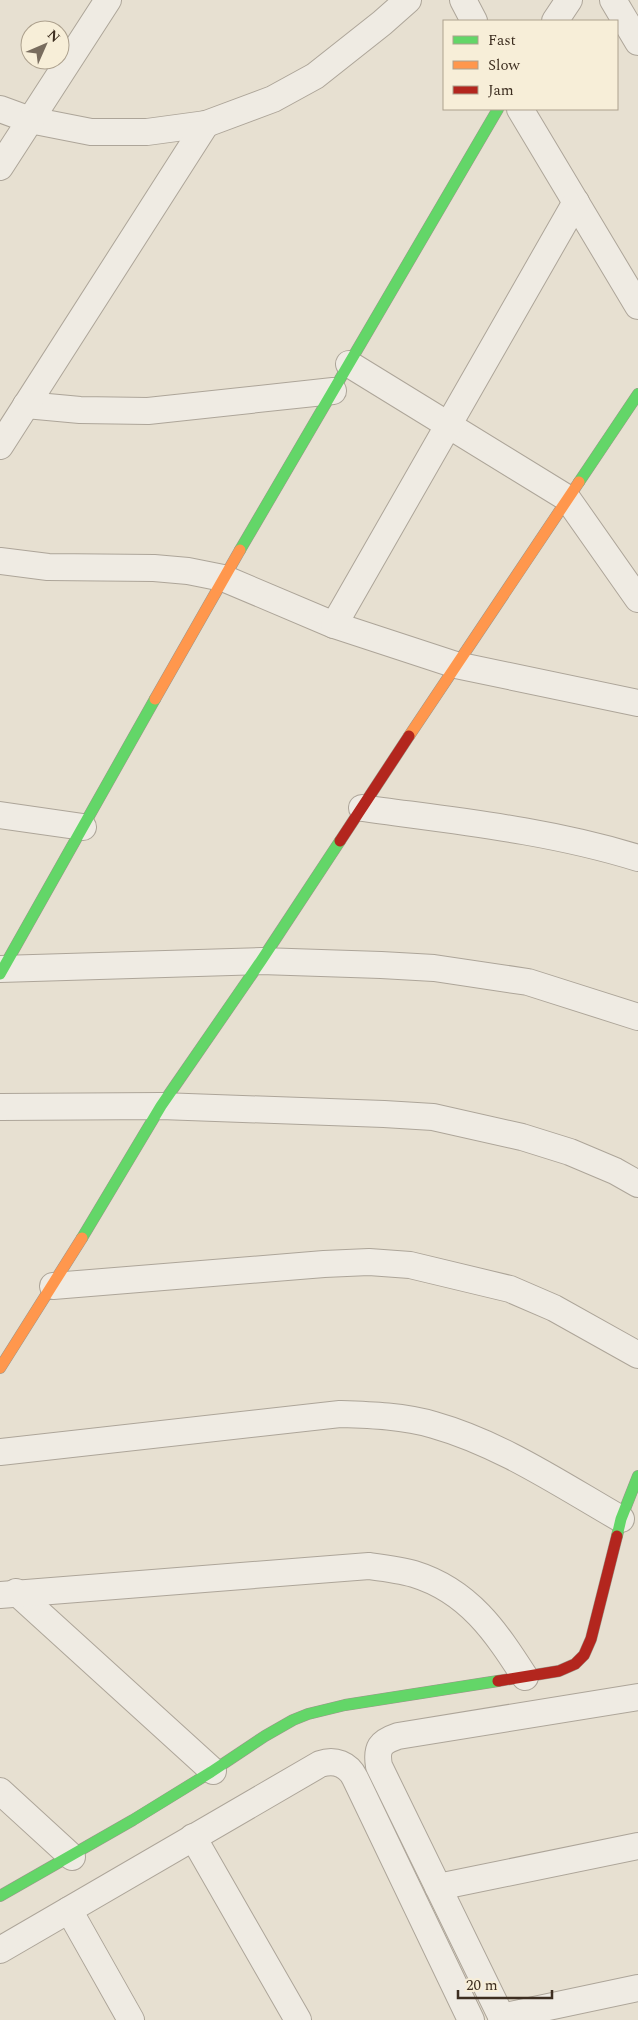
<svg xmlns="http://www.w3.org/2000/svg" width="638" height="2020" font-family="Spectral,serif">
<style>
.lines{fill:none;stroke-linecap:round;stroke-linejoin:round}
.street-casing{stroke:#ada599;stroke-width:28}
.fast-casing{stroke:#9c958a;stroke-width:12}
.slow-casing{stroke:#9c958a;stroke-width:12}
.jam-casing{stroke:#9c958a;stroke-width:12}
.street{stroke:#efebe3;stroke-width:26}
.fast{stroke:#63d668;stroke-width:11}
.slow{stroke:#ff974d;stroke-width:11}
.jam{stroke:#b3261e;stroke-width:11}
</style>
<rect width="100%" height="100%" fill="#e7e0d1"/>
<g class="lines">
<defs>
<g id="street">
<polyline points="463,0 474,21"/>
<polyline points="613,0 638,42"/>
<polyline points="555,21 569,0"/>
<polyline points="0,109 30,120 91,132 147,132 206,124 273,99 315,76 382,23 408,0"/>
<polyline points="520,109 638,306"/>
<polyline points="0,167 108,0"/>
<polyline points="349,364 567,498 638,599"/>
<polyline points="26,405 80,410 148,411 333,391"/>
<polyline points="0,446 206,124"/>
<polyline points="0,561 48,567 154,568 188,571 223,578 334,625 456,665 638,703"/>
<polyline points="334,625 576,202"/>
<path d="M362,808C455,821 548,830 638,858"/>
<polyline points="0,815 83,827"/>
<polyline points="0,969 261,961 381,965 434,968 528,982 638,1017"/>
<polyline points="0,1107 161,1106 384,1114 433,1117 522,1137 570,1152 615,1171 638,1184"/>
<polyline points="53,1286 324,1264 369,1262 410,1265 510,1289 554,1308 638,1355"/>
<path d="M0,1452L340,1414C371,1415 404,1416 434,1425C501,1444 560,1484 621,1519"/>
<polyline points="16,1592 213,1771"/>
<path d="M0,1595L369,1566C384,1568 400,1570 414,1574C469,1591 496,1632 525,1677"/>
<polyline points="0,1791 72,1857"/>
<polyline points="193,1837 298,2020"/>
<polyline points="438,1887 638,1846"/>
<polyline points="69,1910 131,2020"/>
<path d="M0,1950L320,1764C335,1759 348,1764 355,1778L471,2020"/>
<polyline points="501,2017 638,1988"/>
<path d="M503,2020L379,1766C376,1748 380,1742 398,1736L638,1697"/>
</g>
<g id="fast">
<polyline points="579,482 638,394"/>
<polyline points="240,550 498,109"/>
<polyline points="0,974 155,699"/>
<polyline points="82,1238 161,1106 261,961 340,841"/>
<polyline points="617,1536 621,1519 638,1476"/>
<polyline points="0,1896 133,1820 211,1772 265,1736 293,1720 308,1714 345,1705 498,1681"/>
</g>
<g id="slow">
<polyline points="155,699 240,550"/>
<polyline points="409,736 579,482"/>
<polyline points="0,1368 82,1238"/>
</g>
<g id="jam">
<polyline points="340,841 409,736"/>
<polyline points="498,1681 559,1671 575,1664 584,1655 591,1639 617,1536"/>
</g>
</defs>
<!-- street casing -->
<use href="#street" class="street-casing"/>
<!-- fast casing -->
<use href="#fast" class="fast-casing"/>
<!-- slow casing -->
<use href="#slow" class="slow-casing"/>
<!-- jam casing -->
<use href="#jam" class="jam-casing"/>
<!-- street -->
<use href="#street" class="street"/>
<!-- fast -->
<use href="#fast" class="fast"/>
<!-- slow -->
<use href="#slow" class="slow"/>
<!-- jam -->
<use href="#jam" class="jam"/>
</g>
<!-- legend -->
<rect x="443" y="20" width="175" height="90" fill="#f7eed8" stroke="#ada18e"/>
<rect x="453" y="36" width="25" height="8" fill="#63d668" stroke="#ada18e"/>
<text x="488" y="45" font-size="15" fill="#3d2e20">Fast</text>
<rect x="453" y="61" width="25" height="8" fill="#ff974d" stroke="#ada18e"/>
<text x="488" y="70" font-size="15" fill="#3d2e20">Slow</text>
<rect x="453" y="86" width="25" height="8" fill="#b3261e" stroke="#ada18e"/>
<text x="488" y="95" font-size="15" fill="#3d2e20">Jam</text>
<!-- north arrow -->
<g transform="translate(45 45) rotate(45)"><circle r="24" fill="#f7eed8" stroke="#ada18e"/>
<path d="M0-4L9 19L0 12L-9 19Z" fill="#786c5e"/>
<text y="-8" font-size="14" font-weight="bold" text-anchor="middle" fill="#3d2e20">N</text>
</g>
<!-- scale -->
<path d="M458 1990v8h94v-8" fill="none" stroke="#3d2e20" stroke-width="2.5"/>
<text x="466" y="1990" font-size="15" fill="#3d2e20" stroke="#f7eed8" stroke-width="4" paint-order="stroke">20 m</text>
</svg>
